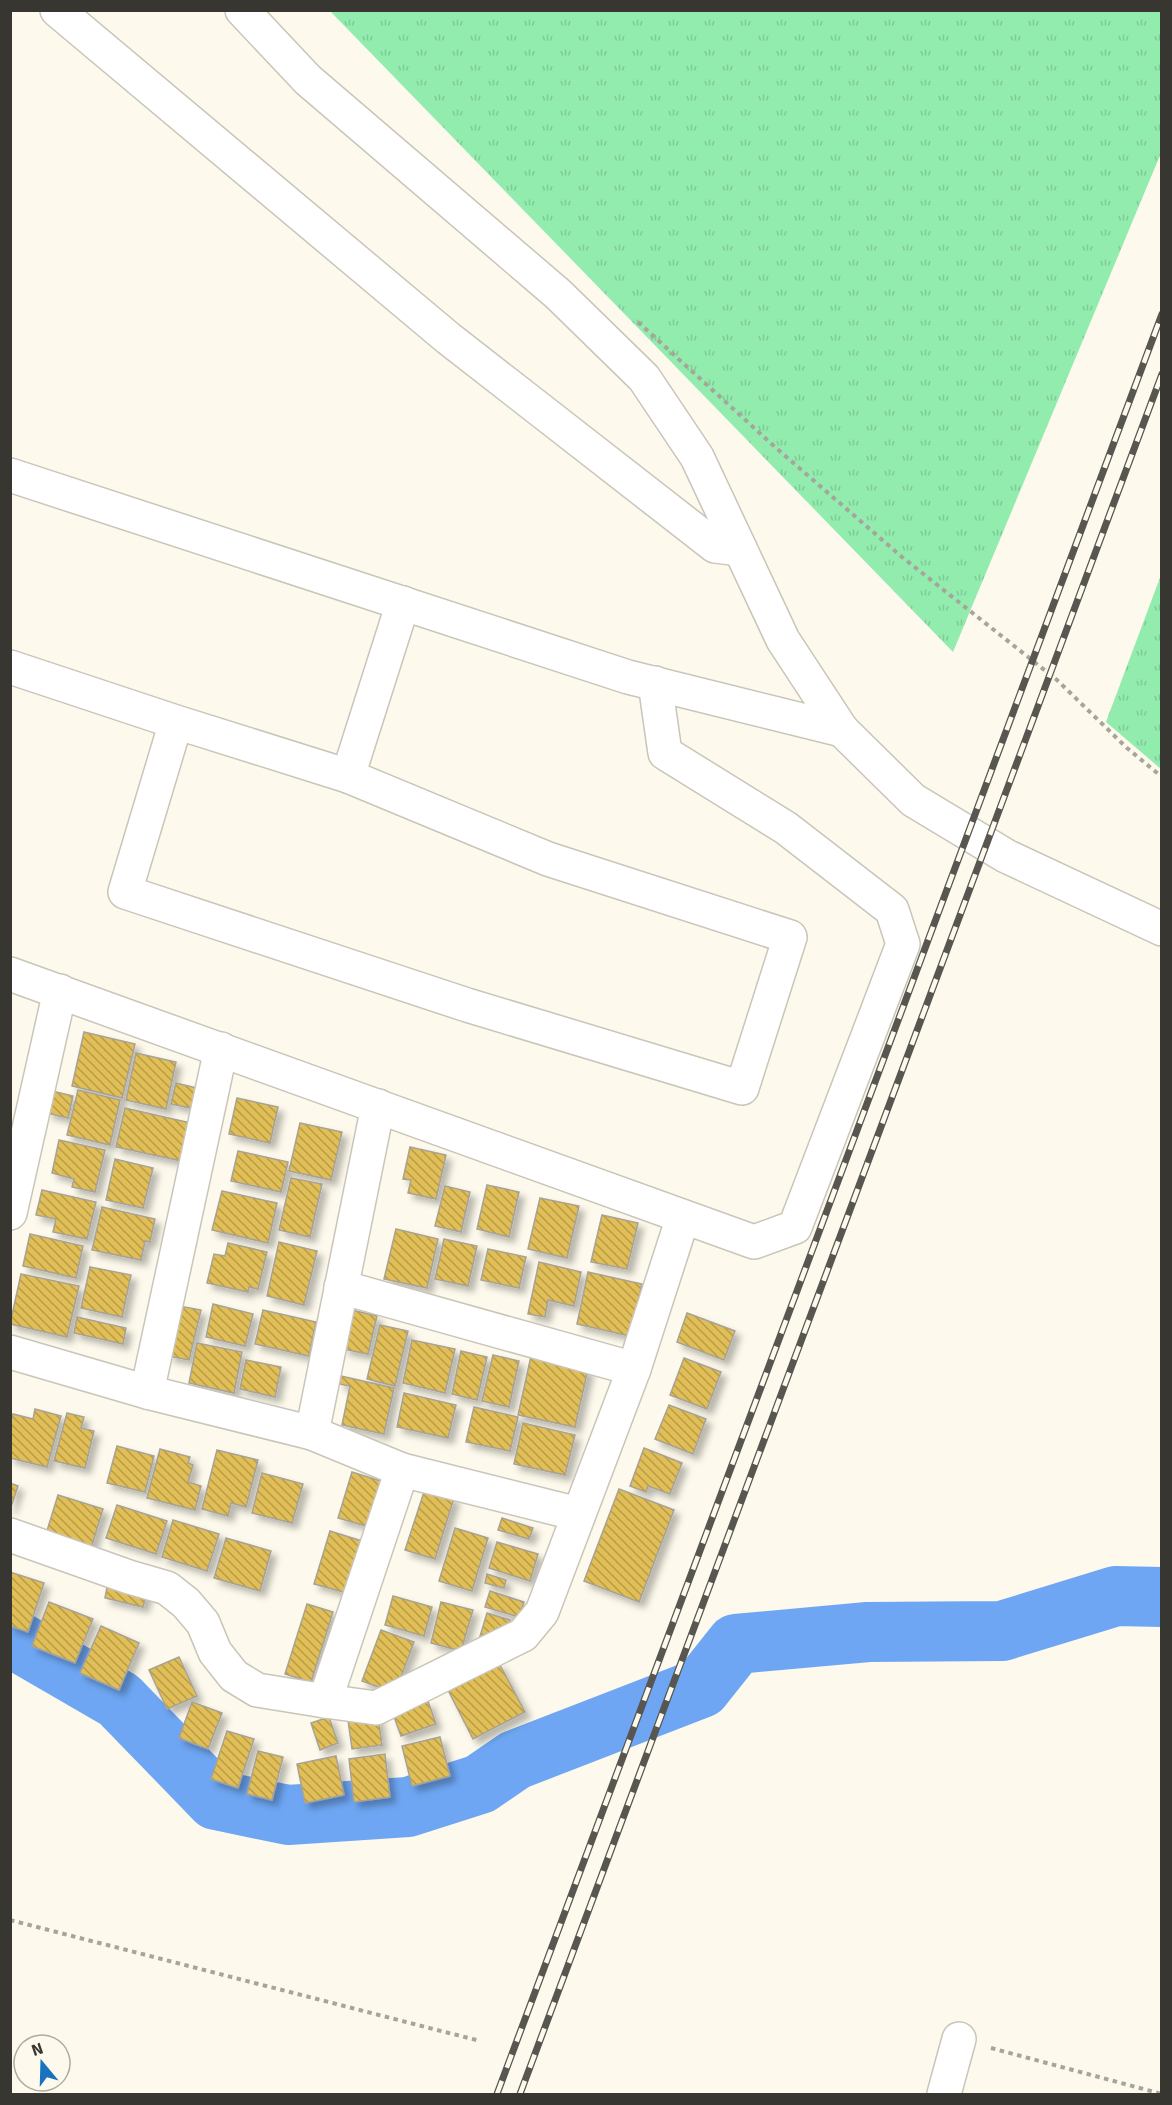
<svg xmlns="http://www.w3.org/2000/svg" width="1172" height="2105" font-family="Signika,sans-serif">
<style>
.grass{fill:url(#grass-tufts)}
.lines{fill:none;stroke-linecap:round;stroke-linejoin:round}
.river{stroke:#6ea6f3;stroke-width:60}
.building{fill:url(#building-back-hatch);stroke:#a7a297;stroke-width:1.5;filter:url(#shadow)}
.minor-casing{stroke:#c9c5b9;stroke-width:36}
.path{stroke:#a7a49b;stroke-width:4;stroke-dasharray:4.5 4.5;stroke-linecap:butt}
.minor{stroke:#fff;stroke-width:33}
.rail-casing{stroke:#585650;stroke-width:7}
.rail{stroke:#fdf9ec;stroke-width:4.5;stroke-dasharray:14;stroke-linecap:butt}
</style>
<defs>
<pattern id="grass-tufts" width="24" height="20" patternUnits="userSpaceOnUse" patternTransform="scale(1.5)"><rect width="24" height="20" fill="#92ecae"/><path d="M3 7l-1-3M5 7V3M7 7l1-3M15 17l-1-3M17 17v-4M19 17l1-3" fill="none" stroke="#7ecb96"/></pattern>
<pattern id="building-back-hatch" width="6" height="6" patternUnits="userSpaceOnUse" patternTransform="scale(1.5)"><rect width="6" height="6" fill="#e1bf57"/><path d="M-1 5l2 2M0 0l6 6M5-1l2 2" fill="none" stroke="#b79c49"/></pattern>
<filter id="shadow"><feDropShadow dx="5.5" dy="5.5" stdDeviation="3" flood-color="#0004"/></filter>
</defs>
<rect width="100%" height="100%" fill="#fdf9ec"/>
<!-- grass -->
<g class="grass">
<polygon points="330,11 1161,11 1161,153 953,652"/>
<polygon points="1161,575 1161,769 1106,722"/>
</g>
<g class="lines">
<!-- river -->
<polyline class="river" points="10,1637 119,1700 216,1800 288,1815 408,1807 480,1784 515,1760 701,1688 736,1644 868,1632 1002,1631 1116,1596 1162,1597"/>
</g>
<!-- building -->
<g class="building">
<polygon points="84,1032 135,1044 122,1098 72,1086"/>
<polygon points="136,1053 176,1062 166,1109 126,1100"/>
<polygon points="176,1083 201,1089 196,1109 171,1104"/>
<polygon points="78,1090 120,1100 110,1145 67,1135"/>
<polygon points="52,1091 73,1096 68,1118 47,1113"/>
<polygon points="237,1098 278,1107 270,1143 229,1134"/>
<polygon points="125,1108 191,1123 182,1161 116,1147"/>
<polygon points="300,1123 342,1132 331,1180 289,1171"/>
<polygon points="59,1140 105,1150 95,1192 72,1187 74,1179 52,1173"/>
<polygon points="410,1147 446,1155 436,1199 408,1193 411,1180 403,1179"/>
<polygon points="238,1151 288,1162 281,1192 231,1181"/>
<polygon points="115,1159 153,1168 143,1208 106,1200"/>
<polygon points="291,1178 322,1184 310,1237 279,1230"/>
<polygon points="487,1185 519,1192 509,1237 477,1229"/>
<polygon points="445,1186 470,1192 461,1232 435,1226"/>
<polygon points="42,1190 96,1202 87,1239 53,1232 56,1219 36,1215"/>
<polygon points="222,1191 277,1203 268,1243 212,1230"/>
<polygon points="540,1198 579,1206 567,1258 528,1249"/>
<polygon points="102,1207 155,1219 150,1242 145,1241 141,1260 92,1250"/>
<polygon points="602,1215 638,1223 627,1269 591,1262"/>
<polygon points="396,1229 438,1239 427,1288 384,1279"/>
<polygon points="30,1234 83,1246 76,1278 23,1266"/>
<polygon points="444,1239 477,1246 468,1286 435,1279"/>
<polygon points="279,1242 317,1251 304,1305 267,1296"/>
<polygon points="228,1243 267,1252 258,1289 249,1287 248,1292 207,1283 214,1254 225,1256"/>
<polygon points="488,1249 526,1257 519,1288 481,1280"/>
<polygon points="539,1262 581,1272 574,1306 548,1300 545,1317 528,1314"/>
<polygon points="90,1267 131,1275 122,1317 81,1308"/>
<polygon points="588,1272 642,1284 630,1336 577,1324"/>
<polygon points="21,1274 79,1286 67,1337 10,1324"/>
<polygon points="213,1304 253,1314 245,1346 206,1337"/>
<polygon points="179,1306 201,1310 189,1360 168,1356"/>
<polygon points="263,1310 316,1322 309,1356 255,1344"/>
<polygon points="352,1310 377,1316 368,1354 343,1349"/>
<polygon points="687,1313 735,1331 724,1360 677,1342"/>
<polygon points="77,1317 126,1328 123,1344 74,1333"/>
<polygon points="380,1325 408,1331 395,1386 367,1379"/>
<polygon points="412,1340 455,1349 445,1393 403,1383"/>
<polygon points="197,1343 242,1352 234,1393 189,1383"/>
<polygon points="461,1351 487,1357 477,1400 452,1394"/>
<polygon points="493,1355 519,1361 509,1407 482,1401"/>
<polygon points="531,1356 588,1369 575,1427 518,1415"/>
<polygon points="684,1358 721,1372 707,1409 670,1395"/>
<polygon points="246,1360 281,1367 275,1397 240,1389"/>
<polygon points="341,1376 394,1388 384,1434 342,1425 350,1386 339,1384"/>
<polygon points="404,1393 456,1405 448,1438 397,1427"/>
<polygon points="669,1405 706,1419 693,1454 655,1439"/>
<polygon points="474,1407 518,1417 510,1451 466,1442"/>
<polygon points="35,1409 61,1416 47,1467 10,1458 10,1423 13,1414 33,1419"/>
<polygon points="67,1413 84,1417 81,1428 94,1431 85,1468 54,1461"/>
<polygon points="523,1423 575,1435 565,1475 514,1464"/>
<polygon points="117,1446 154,1456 145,1492 107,1483"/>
<polygon points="644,1448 682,1463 670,1494 648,1486 646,1492 630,1486"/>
<polygon points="160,1449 190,1457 188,1463 193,1465 188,1482 201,1486 195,1510 147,1498"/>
<polygon points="217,1450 258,1460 246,1507 231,1503 228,1516 202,1509"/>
<polygon points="352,1472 384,1482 370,1527 338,1518"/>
<polygon points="262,1473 303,1484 292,1523 252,1513"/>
<polygon points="10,1483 18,1486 10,1510"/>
<polygon points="425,1489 454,1498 435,1559 405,1550"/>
<polygon points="619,1489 674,1510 639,1602 584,1581"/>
<polygon points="58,1495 103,1509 91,1548 46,1534"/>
<polygon points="117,1505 167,1521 156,1554 106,1538"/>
<polygon points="502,1518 533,1528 529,1539 498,1530"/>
<polygon points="173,1520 219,1534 207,1571 162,1557"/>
<polygon points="455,1528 488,1538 472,1591 439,1581"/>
<polygon points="330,1531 362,1541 347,1593 314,1584"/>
<polygon points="226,1538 271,1551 260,1591 214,1578"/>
<polygon points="497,1542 538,1554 530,1581 489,1568"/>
<polygon points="10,1572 44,1583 28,1632 10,1626"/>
<polygon points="487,1574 506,1580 504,1588 485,1583"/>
<polygon points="108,1582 147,1591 143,1607 105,1598"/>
<polygon points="490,1591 524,1602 519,1617 485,1607"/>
<polygon points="393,1596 432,1607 424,1636 385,1625"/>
<polygon points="49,1602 93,1619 75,1663 32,1646"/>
<polygon points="441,1602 473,1610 461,1651 431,1643"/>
<polygon points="307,1604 333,1612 311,1682 285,1674"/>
<polygon points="487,1613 510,1620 506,1630 497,1628 491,1647 478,1643"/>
<polygon points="101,1626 139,1643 119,1690 80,1673"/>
<polygon points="381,1630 414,1642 395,1693 362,1681"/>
<polygon points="179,1657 197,1696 167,1709 149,1670"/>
<polygon points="499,1663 525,1712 473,1739 448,1690"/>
<polygon points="428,1701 436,1724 401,1736 393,1714"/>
<polygon points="192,1702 222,1713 208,1749 179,1738"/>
<polygon points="378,1716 382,1745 352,1749 348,1720"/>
<polygon points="329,1717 338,1743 320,1750 311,1723"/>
<polygon points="227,1731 254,1739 238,1788 211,1779"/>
<polygon points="440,1737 450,1776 412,1786 402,1746"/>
<polygon points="258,1751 283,1757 272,1800 247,1794"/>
<polygon points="385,1754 390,1797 354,1802 349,1759"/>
<polygon points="336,1756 344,1795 305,1803 297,1764"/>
</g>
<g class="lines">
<defs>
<g id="minor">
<polyline points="57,10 448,338 715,546 740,549"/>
<polyline points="242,10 308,80 558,294 644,378 697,457 783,640 842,730 913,800 1006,856 1162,929"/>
<polyline points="10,475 628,677 842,730"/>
<polyline points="10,667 176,722 348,776 548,859 790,937 742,1088 467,1005 125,892 176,722"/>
<polyline points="348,776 403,603"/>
<polyline points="10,974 754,1242 795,1227 903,944 892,910 786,828 665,753 655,683"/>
<polyline points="10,1213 60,991"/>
<polyline points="341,1287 634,1369"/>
<polyline points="10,1352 147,1392 312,1433 402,1470 578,1514"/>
<polyline points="147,1392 221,1049"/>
<polyline points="312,1433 378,1106"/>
<polyline points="402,1470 325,1701 376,1708 523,1635 542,1612 634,1369 683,1217"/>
<polyline points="10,1535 129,1577 167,1588 186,1603 203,1623 215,1652 234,1676 257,1690 325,1701"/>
<polyline points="944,2094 959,2039"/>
</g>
</defs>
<!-- minor casing -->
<use href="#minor" class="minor-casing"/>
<!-- path -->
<g class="path">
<polyline points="638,322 775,447 902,557 1057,680 1127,748 1162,777"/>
<polyline points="10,1920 480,2041"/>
<polyline points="991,2048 1162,2094"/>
</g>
<!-- minor -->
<use href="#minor" class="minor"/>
<defs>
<g id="rail">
<polyline points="497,2094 1162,314"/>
<polyline points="520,2094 1162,374"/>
</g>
</defs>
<!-- rail casing -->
<use href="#rail" class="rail-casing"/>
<!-- rail -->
<use href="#rail" class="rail"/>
</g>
<!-- border -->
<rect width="1172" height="2105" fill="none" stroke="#373631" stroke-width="24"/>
<!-- north arrow -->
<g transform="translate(42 2063) rotate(341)"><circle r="28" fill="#fdf9ec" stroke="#aeaba1" stroke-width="1.5"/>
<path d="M0-4.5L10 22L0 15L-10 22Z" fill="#1972bf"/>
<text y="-9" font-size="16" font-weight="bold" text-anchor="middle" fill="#373631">N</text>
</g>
</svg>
